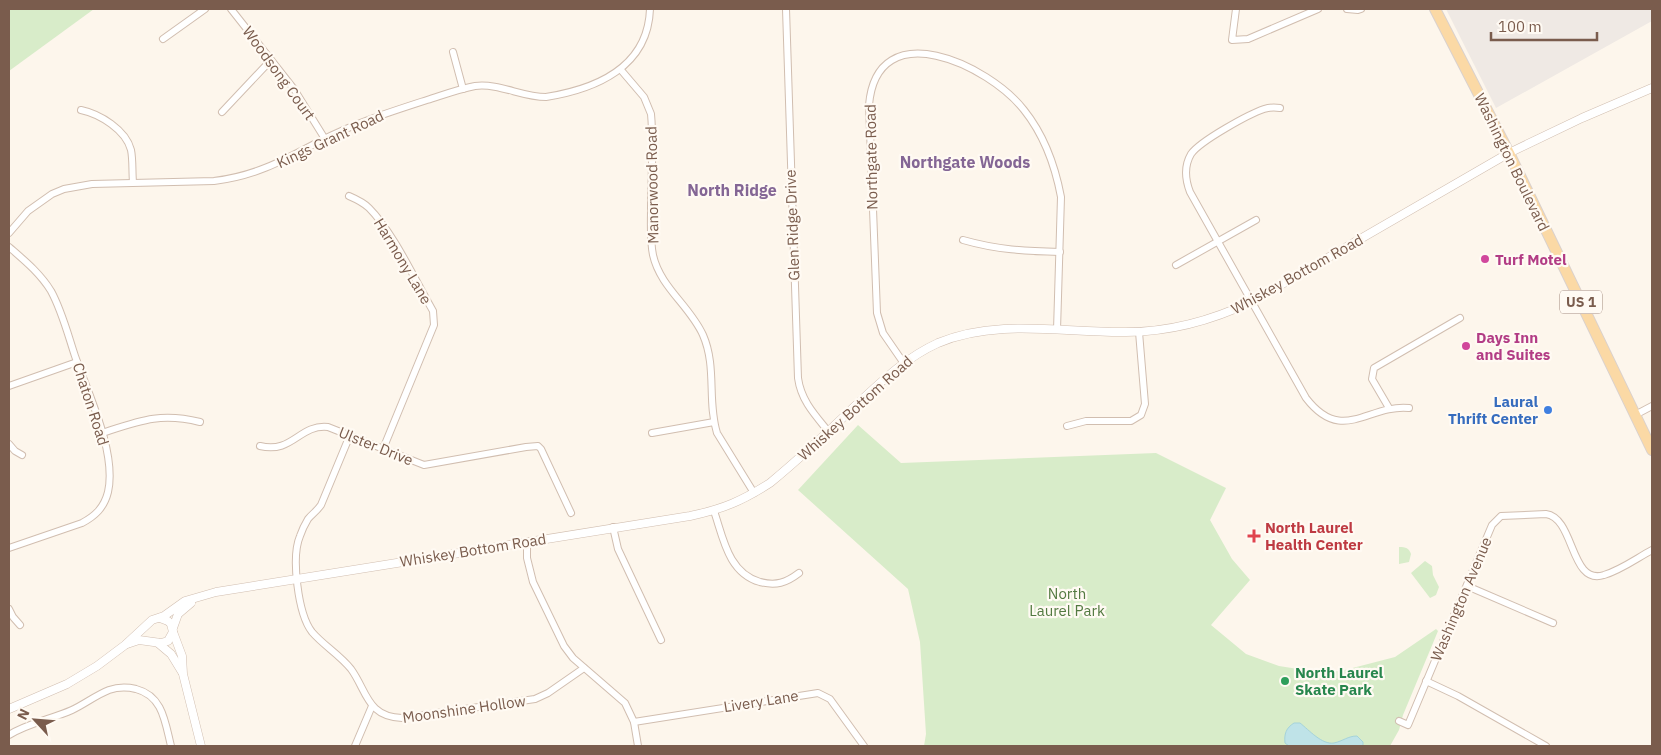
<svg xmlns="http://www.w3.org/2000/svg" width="1661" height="755" font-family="'IBM Plex Sans',sans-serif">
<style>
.industrial{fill:#efe9e4}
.green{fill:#d8ecc9}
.water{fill:#bfe3e8;stroke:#a5d3da}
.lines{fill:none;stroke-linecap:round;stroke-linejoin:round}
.minor-casing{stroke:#d1beb0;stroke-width:8}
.tertiary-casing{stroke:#d1beb0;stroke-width:9}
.primary-casing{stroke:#dad1cd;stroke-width:12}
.minor{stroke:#fff;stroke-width:6}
.tertiary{stroke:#fff;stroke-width:8}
.primary{stroke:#fbd9a5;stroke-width:10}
.hotel-dot{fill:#d1479c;stroke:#fffaf3;stroke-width:2}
.shop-dot{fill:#3f7fe0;stroke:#fffaf3;stroke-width:2}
.health-dot{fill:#e0444e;stroke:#fffaf3;stroke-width:2}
.leisure-dot{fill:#2e9e5b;stroke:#fffaf3;stroke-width:2}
.labels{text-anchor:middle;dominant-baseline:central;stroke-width:4.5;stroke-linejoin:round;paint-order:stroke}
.shield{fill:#fffaf3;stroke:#a28b7f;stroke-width:1}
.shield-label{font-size:14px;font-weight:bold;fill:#7a5c4d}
.street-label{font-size:15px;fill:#7a5c4d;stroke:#fffaf3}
.hotel-label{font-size:15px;font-weight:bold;fill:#b23c85;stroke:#fffaf3;text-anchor:start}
.shop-label{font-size:15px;font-weight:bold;fill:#366cbe;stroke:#fffaf3;text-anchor:end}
.health-label{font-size:15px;font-weight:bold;fill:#be3a42;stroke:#fffaf3;text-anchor:start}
.park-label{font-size:15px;fill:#537a41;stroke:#fffaf3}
.leisure-label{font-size:15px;font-weight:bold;fill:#27864d;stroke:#fffaf3;text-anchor:start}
.neighbourhood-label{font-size:16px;font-weight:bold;fill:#846695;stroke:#fffaf3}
</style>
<rect width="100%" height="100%" fill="#fdf6ec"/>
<!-- industrial -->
<polygon class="industrial" points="1446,9 1652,9 1652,21 1496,108"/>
<!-- green -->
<g class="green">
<polygon points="9,9 94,9 9,71"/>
<polygon points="858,425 901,463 1156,453 1226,488 1210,520 1232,559 1250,580 1211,625 1246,654 1279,666 1317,672 1341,671 1395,657 1436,629 1438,631 1403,715 1399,730 1390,746 924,746 926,734 920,642 908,589 798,490"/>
<path d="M1399,547C1406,547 1409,548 1411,554L1409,562L1399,564Z"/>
<polygon points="1425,561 1432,566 1433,575 1439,587 1436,595 1430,598 1411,573"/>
</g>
<!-- water -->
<path class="water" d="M1294,723H1300C1309,730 1322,745 1334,743C1343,741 1348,736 1357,736L1363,742V746H1289L1285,743C1284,734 1286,728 1294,723Z"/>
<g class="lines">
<defs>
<g id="minor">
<polyline points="231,9 294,89 325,139"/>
<path d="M786,9L798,378C801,400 814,414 828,431"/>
<polyline points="1236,9 1232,40 1248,39 1318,9"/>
<polyline points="1347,9 1358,10 1361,9"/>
<polyline points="163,39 205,9"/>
<polyline points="453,52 463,89"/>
<path d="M621,70L644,97L651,114C654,146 651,178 651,210C651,225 650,240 653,255C660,287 690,306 703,335C717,367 707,401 717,433L754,493"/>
<path d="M1280,108C1274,107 1270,107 1264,109C1249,114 1200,141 1191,154C1184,166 1185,179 1190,192L1306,398C1342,445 1368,404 1409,408"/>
<path d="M81,110C100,114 126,130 131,150C133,160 132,171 133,182"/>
<polyline points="222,112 271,60"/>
<path d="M349,196C356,199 363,202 369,208C393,232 415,280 433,311L434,325L383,449"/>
<path d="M9,233L28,211L52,194L64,189L92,184L214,181C256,176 284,160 320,141C355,123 390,112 427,100C443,95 459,89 475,86C499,83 522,97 546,97C596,89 648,67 650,9"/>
<path d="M963,240C998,250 1025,251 1060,252"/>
<path d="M9,247C24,260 40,273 51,291C62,311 68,335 75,356C88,393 117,453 108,492C104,508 95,516 82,523L9,548"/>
<polyline points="1176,265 1256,220"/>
<path d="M903,362L883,333L877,313L869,105C877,12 989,65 1024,110C1044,135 1055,165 1061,197L1057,330"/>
<polyline points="9,386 77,362"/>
<polyline points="1389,408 1372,379 1374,368 1460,318"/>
<polyline points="1635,415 1652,406"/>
<polyline points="1067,426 1086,421 1131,421 1141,415 1145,404 1139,332"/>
<path d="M102,433C139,421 160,412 200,422"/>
<polyline points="652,433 714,422"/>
<path d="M350,435L321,505C317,511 312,514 308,519C305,524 302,530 300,536C291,557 298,614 312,632C323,645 340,655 351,669C367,691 367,717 402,718L535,699L548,693L584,668"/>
<polyline points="9,444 15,451 22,455"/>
<path d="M260,446C293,454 299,424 328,427L424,465L526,447L538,446L541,449L571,513"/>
<path d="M714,511C723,537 728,573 760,582C776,586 786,583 799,573"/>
<polyline points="613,527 618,549 661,640"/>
<polyline points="527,542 527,558 533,582 564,646 573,658 625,703 634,722 638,746"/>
<polyline points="1467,586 1553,623"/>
<polyline points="9,609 13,617 20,625"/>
<polyline points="1426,681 1458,696 1546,746"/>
<path d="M1399,721L1408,725L1492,525L1501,516L1546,514C1575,518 1570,586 1604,575C1621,570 1637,558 1652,550"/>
<polyline points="634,722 818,693 830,699 864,746"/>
<path d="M9,735C28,723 52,719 72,710C85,704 96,695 109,690C118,687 127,687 136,689C163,696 165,722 171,746"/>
<polyline points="355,746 372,706"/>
</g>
<g id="tertiary">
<polyline points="173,628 178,614 191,603"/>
<polyline points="173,632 182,656 183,674 201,746"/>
<polyline points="158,643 171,654 182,672"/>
<polyline points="127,644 139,640 161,643 168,641 173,632 171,624 168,621 160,618"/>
<path d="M9,709L67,684L97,666L125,645L152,620L164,616L185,601L216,592L690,516C723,509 742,501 770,483C799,459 827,433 854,407C881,382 905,358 938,343C997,318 1064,333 1126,332C1170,332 1213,320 1253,301L1509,153L1582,118L1652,88"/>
</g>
<polyline id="primary" points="1435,9 1509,153 1652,450"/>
</defs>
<!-- minor casing -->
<use href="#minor" class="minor-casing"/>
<!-- tertiary casing -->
<use href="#tertiary" class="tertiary-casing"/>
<!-- primary casing -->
<use href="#primary" class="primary-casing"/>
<!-- minor -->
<use href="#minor" class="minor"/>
<!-- tertiary -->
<use href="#tertiary" class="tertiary"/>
<!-- primary -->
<use href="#primary" class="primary"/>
</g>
<!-- markers -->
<g class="hotel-dot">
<circle cx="1485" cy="259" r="5"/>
<circle cx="1466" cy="346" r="5"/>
</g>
<circle class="shop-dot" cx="1548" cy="410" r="5"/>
<path class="health-dot" d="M1251.5 528.5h5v5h5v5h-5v5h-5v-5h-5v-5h5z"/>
<circle class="leisure-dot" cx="1285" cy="681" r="5"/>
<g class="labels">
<!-- shield labels -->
<rect class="shield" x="1560" y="290.5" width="42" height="23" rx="4"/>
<g class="shield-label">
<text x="1581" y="302">US 1</text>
</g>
<!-- street labels -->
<g class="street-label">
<text transform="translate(279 73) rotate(54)">Woodsong Court</text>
<text transform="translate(330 139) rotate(-25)">Kings Grant Road</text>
<text transform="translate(871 157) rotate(-91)">Northgate Road</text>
<text transform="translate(1512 162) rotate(64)">Washington Boulevard</text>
<text transform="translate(652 185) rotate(-91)">Manorwood Road</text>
<text transform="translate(792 225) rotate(-92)">Glen Ridge Drive</text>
<text transform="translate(403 261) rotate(59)">Harmony Lane</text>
<text transform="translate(1297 274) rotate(-29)">Whiskey Bottom Road</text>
<text transform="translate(91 404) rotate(72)">Chaton Road</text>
<text transform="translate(855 408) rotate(-42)">Whiskey Bottom Road</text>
<text transform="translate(376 446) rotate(22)">Ulster Drive</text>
<text transform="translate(473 550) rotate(-9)">Whiskey Bottom Road</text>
<text transform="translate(1461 599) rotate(-67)">Washington Avenue</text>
<text transform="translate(761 701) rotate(-9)">Livery Lane</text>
<text transform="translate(464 709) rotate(-8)">Moonshine Hollow</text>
</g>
<!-- hotel labels -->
<g class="hotel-label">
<text x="1495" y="259">Turf Motel</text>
<text x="1476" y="337">Days Inn<tspan x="1476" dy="17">and Suites</tspan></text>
</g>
<!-- shop labels -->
<g class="shop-label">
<text x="1538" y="401">Laural<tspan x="1538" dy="17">Thrift Center</tspan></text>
</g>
<!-- health labels -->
<g class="health-label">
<text x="1265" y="527">North Laurel<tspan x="1265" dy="17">Health Center</tspan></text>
</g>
<!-- park labels -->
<g class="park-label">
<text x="1067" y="593">North<tspan x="1067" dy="17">Laurel Park</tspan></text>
</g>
<!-- leisure labels -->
<g class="leisure-label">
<text x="1295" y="672">North Laurel<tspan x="1295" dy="17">Skate Park</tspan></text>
</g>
<!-- neighbourhood labels -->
<g class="neighbourhood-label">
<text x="965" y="162">Northgate Woods</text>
<text x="732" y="190">North Ridge</text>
</g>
</g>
<!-- border -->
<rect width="1661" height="755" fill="none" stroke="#7a5c4d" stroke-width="20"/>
<!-- north arrow -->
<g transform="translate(35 720) rotate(296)" stroke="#fffaf3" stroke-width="4" paint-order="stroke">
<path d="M0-4L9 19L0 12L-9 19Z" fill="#7a5c4d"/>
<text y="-8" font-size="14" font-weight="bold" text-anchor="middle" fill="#7a5c4d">N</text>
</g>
<!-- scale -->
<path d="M1491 32v8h106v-8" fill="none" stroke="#7a5c4d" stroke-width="2.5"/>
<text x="1498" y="32" font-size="15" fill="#7a5c4d" stroke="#fffaf3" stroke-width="4" paint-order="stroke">100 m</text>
</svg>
